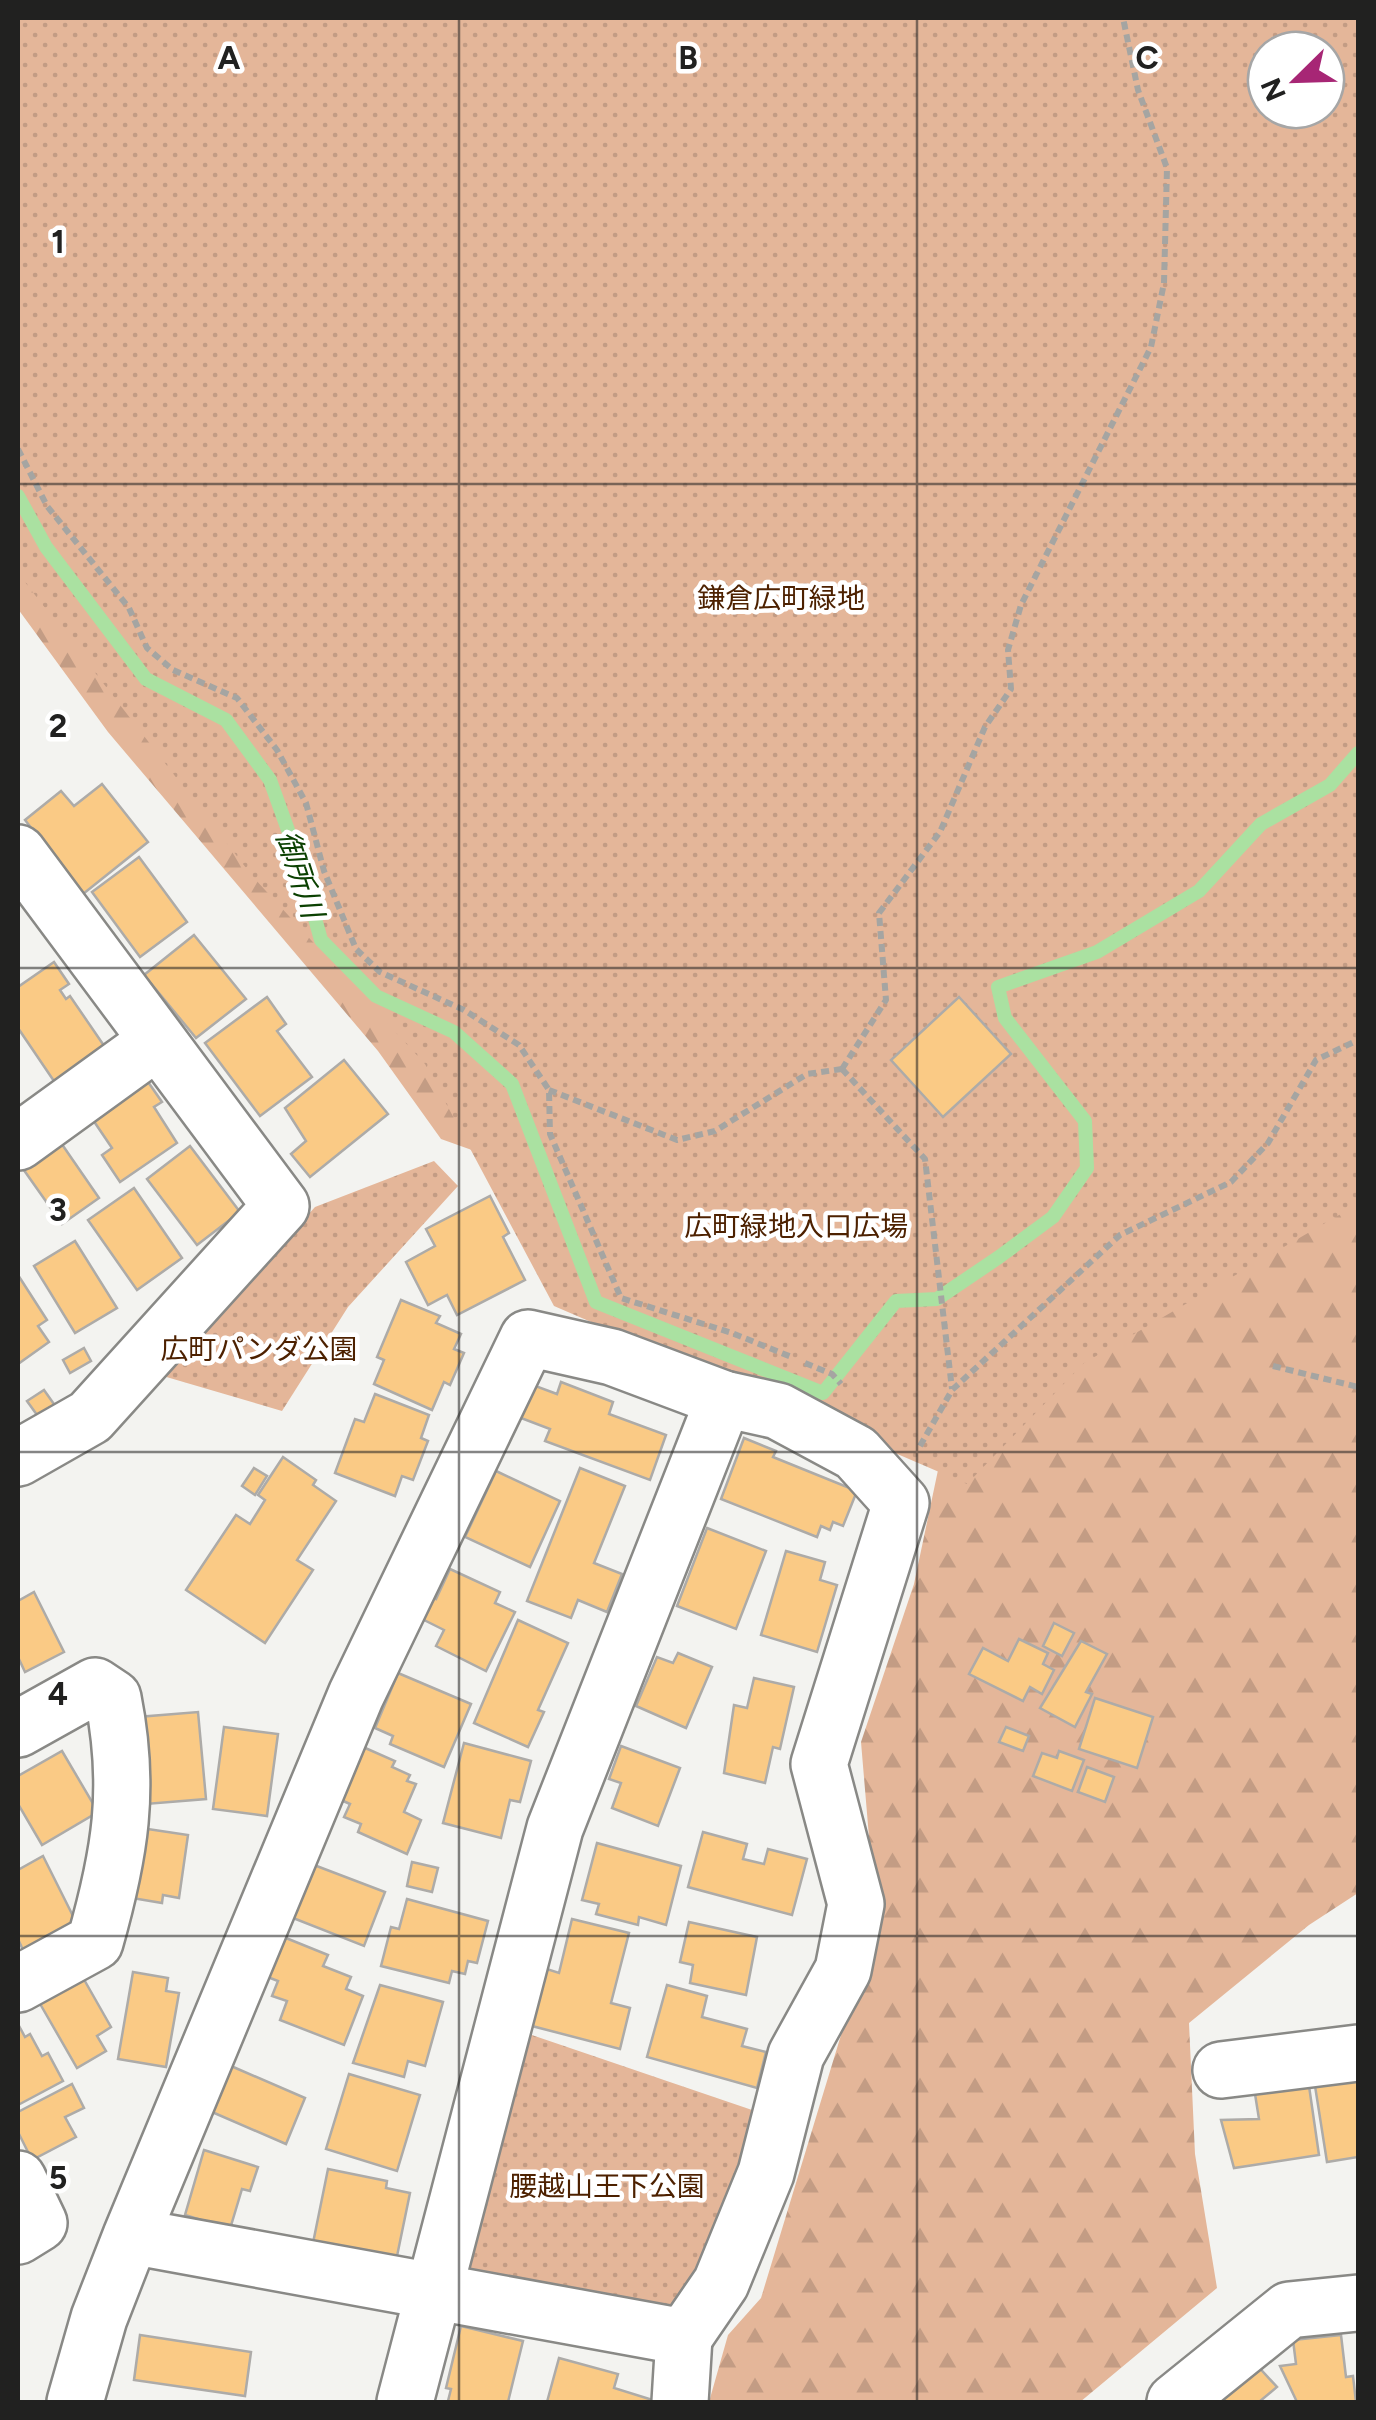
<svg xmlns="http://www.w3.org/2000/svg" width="1376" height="2420" font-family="Figtree,'Noto Sans JP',sans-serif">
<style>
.forest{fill:url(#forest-firs)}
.park{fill:url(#park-dots);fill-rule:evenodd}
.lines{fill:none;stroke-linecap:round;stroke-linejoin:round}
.stream{stroke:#aae1a1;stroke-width:14}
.building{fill:#faca85;stroke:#adaba8;stroke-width:2.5}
.minor-casing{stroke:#898986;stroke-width:60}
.path{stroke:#a5a5a2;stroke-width:6;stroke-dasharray:8 5;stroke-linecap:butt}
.minor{stroke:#fff;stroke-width:55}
.grid{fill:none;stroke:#212120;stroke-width:2.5;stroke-opacity:0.55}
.labels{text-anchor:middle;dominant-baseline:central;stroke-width:9;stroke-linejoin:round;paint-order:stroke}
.park-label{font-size:28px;fill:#4d2100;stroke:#fff}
.water-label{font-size:30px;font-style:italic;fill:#0b4102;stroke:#fff}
.grid-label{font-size:32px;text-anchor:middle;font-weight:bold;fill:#212120;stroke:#fff;stroke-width:9;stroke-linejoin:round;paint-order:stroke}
</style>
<defs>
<pattern id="forest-firs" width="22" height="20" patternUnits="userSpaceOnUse" patternTransform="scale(2.5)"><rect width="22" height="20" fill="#e4b699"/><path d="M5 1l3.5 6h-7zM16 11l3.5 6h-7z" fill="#c39c84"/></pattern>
<pattern id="park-dots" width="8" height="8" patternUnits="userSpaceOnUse" patternTransform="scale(2.5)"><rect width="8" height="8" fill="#e4b699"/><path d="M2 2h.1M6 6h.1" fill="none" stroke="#c39c84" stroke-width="1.8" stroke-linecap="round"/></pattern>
</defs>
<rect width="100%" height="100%" fill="#f3f3f0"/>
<!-- forest -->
<g class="forest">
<polygon points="18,475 397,994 483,1154 441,1139 378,1051 108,732 18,609"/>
<polygon points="1358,1085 1358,1893 1309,1925 1189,2023 1195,2154 1217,2288 1080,2402 709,2402 728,2335 761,2298 876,1920 861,1742 914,1584 949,1418"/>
</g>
<!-- park -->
<g class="park">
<path d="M18,18H1358V1204L1084,1363L967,1484L554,1306L425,1064L253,877L18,573ZM1266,50H1326V110H1266Z"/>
<polygon points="434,1161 458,1186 348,1307 282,1411 163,1376 315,1207"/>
<polygon points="523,2032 755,2111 739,2201 670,2318 476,2283 463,2265"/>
</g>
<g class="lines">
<!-- stream -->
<polyline class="stream" points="18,496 46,547 146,679 226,720 270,780 298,858 321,940 376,996 454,1032 512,1084 596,1302 823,1393 896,1301 937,1299 999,1257 1053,1217 1087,1168 1085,1121 1005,1018 998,987 1097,952 1199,891 1261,824 1330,785 1358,753"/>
</g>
<!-- building -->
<g class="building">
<polygon points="102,784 148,842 83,894 25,820 61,791 74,806"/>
<polygon points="139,857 187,922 140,957 92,892"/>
<polygon points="194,935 246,999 196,1038 144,975"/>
<polygon points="54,962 69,984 60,990 66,999 70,996 109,1053 58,1087 18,1028 18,987"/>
<polygon points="267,997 286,1024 277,1031 312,1077 260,1116 205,1043"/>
<polygon points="959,997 1011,1054 943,1117 891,1060"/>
<polygon points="344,1060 388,1114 310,1177 291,1154 306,1141 285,1108"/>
<polygon points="146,1079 162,1102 154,1107 177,1143 120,1182 102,1155 112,1148 91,1117"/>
<polygon points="59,1140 99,1198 62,1224 21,1166"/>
<polygon points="190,1146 240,1212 197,1245 147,1179"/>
<polygon points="134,1188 182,1258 137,1290 88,1220"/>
<polygon points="490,1196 509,1233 503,1237 525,1280 457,1315 447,1295 428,1305 406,1262 435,1246 426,1229"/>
<polygon points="75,1241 117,1308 75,1333 34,1266"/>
<polygon points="18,1275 47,1320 38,1326 49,1342 18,1364"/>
<polygon points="401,1300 440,1316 436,1323 461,1334 454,1349 464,1353 450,1385 444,1382 432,1410 374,1384 384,1360 377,1357"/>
<polygon points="84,1348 91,1361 70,1373 63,1360"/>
<polygon points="561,1382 613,1402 609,1414 666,1435 650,1480 545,1441 550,1429 521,1418 533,1385 557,1394"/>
<polygon points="44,1390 61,1414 45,1426 27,1401"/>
<polygon points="375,1394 429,1415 421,1438 428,1441 413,1480 402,1476 395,1496 335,1473 355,1419 364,1422"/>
<polygon points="744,1438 776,1451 773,1457 857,1491 843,1526 833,1522 830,1530 821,1526 817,1537 721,1499"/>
<polygon points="283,1457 316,1480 313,1485 336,1501 297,1560 313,1570 265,1643 186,1590 236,1515 250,1524 265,1500 258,1495"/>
<polygon points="254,1468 267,1476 255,1495 242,1486"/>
<polygon points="580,1468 625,1486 594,1563 622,1574 607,1612 578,1600 571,1618 527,1601"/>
<polygon points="496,1471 560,1501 530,1567 465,1537"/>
<polygon points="707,1528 766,1551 736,1629 677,1606"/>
<polygon points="786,1551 825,1562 820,1580 837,1585 817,1652 761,1635"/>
<polygon points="450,1569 500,1592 495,1603 515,1612 486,1671 436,1646 444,1630 420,1618 430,1596 436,1599"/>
<polygon points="34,1592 64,1652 25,1672 18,1657 18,1601"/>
<polygon points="518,1620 568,1643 538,1710 544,1712 528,1747 474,1723"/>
<polygon points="1054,1623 1074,1633 1062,1656 1043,1646"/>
<polygon points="1019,1639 1048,1653 1043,1664 1054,1670 1042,1694 1030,1687 1023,1701 969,1674 983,1648 1008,1661"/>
<polygon points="1081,1641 1107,1654 1086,1692 1092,1694 1075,1727 1040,1708"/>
<polygon points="678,1653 712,1667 686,1728 636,1706 657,1657 673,1663"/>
<polygon points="398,1673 471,1704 444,1767 390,1744 393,1736 375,1728"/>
<polygon points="754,1678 794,1687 780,1749 773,1747 765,1783 724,1773 734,1705 747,1708"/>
<polygon points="1095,1698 1153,1717 1137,1768 1079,1749"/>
<polygon points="198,1712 206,1799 146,1804 138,1717"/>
<polygon points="224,1727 278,1734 267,1816 213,1809"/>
<polygon points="1006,1727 1029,1736 1023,1751 999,1742"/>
<polygon points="464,1743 531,1761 520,1802 510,1800 501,1838 443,1823"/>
<polygon points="621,1746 680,1768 658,1826 612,1808 621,1783 609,1779"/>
<polygon points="363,1747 395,1761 392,1767 410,1775 407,1781 416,1784 404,1812 421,1820 407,1854 358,1832 361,1824 344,1817 350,1804 341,1800"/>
<polygon points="62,1751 98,1812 42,1845 18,1804 18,1776"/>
<polygon points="1059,1751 1084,1760 1072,1791 1033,1776 1042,1753 1057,1758"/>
<polygon points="1087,1767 1114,1777 1105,1802 1078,1792"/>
<polygon points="141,1828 188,1835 179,1898 163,1895 162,1903 132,1898"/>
<polygon points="703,1832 747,1844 743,1859 764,1864 768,1849 807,1859 792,1915 688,1887"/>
<polygon points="597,1843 681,1866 666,1925 639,1917 638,1925 596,1914 599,1904 582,1900"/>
<polygon points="43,1856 76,1922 23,1950 18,1939 18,1870"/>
<polygon points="412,1862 438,1868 432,1892 407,1886"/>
<polygon points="314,1865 385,1892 364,1946 293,1918"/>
<polygon points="407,1899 488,1921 477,1963 468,1961 465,1974 452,1971 449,1983 381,1966 391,1927 399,1929"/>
<polygon points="572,1919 629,1933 611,2003 630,2008 620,2049 532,2026 547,1969 559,1973"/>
<polygon points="689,1922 757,1937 746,1995 690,1983 693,1965 680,1962"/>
<polygon points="281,1936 328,1955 323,1966 351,1977 346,1989 363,1996 344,2045 280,2020 287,2001 272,1996 278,1981 265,1976"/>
<polygon points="133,1972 168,1978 166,1991 179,1993 166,2067 118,2059"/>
<polygon points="82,1976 111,2027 97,2036 106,2051 77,2068 39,2002"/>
<polygon points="380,1985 443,2002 425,2066 408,2061 404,2077 353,2063"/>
<polygon points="667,1985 707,1996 702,2017 747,2029 742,2046 766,2052 757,2088 647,2057"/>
<polygon points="18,2024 25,2037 30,2034 42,2056 48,2053 63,2081 18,2105"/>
<polygon points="231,2066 305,2098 286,2144 212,2112"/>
<polygon points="349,2074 420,2095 397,2171 326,2149"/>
<polygon points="1358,2074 1358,2157 1327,2162 1315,2086"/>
<polygon points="72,2084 84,2108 65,2117 76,2137 32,2160 18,2132 18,2112"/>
<polygon points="1309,2086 1319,2155 1234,2168 1221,2120 1259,2119 1255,2094"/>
<polygon points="204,2150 258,2167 250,2191 242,2189 230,2229 185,2215"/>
<polygon points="328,2169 387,2181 386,2188 410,2193 396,2261 313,2243"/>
<polygon points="461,2326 523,2341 508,2402 448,2401 451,2389 446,2388"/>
<polygon points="140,2335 251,2352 245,2396 134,2380"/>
<polygon points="1341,2335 1346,2377 1353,2376 1356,2402 1297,2402 1280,2366 1296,2364 1293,2340"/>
<polygon points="559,2358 618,2374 614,2388 659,2402 547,2402"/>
<polygon points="1254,2362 1277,2387 1259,2402 1209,2402"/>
</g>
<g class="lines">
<defs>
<g id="minor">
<polyline points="18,853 281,1206 90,1417 18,1458"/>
<polyline points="18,1142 156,1042"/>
<path d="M18,1729L95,1686L113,1698C131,1789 120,1854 95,1942L18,1984"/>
<polyline points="1221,2070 1358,2053"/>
<polyline points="18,2179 39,2223 18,2236"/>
<polyline points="75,2402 99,2318 131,2236 356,1695 528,1338 612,1357 724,1399 778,1411 856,1453 901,1503 819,1764 856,1904 843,1970 796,2055 766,2173 721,2283 684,2337 131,2236"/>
<polyline points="405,2402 555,1828 724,1399"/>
<polyline points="680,2402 684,2337"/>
<polyline points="1175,2402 1289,2310 1358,2303"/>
</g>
</defs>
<!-- minor casing -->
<use href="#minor" class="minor-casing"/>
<!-- path -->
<g class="path">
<polyline points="18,449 47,506 129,608 147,648 173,670 237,698 277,750 306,803 324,871 356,949 380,972 464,1010 519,1045 549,1090 550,1134 621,1298 732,1333 794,1358"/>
<polyline points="842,1069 886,1000 879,913 940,832 985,727 1011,689 1008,650 1021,605 1151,347 1164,283 1167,168 1138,90 1123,18"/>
<polyline points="842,1069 925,1159 952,1389"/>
<polyline points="549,1090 677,1140 715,1131 807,1074 842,1069"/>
<polyline points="805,1363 832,1374 841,1384"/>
<polyline points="1273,1366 1358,1387"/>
<polyline points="920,1446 952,1390 1120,1235 1231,1182 1268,1143 1316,1060 1358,1040"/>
</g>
<!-- minor -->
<use href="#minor" class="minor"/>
</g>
<!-- grid -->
<path class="grid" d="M459,18V2402M917,18V2402M18,484H1358M18,968H1358M18,1452H1358M18,1936H1358"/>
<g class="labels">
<!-- park labels -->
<g class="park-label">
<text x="781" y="598">鎌倉広町緑地</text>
<text x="796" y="1226">広町緑地入口広場</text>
<text x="259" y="1349">広町パンダ公園</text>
<text x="607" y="2186">腰越山王下公園</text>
</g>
<!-- water labels -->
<g class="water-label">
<text transform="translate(300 874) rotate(72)">御所川</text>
</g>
</g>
<g class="grid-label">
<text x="229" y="69">A</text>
<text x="688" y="69">B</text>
<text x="1147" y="69">C</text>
<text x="58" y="253">1</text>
<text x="58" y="737">2</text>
<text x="58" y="1221">3</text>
<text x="58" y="1705">4</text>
<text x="58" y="2189">5</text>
</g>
<!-- border -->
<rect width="1376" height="2420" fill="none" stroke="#212120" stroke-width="40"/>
<!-- north arrow -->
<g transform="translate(1296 80) rotate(247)"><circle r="48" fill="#ffffff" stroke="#a6a6a6" stroke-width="2.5"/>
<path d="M0-8L18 38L0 25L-18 38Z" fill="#a72675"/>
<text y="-15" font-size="28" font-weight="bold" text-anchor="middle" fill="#212120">N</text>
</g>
</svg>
